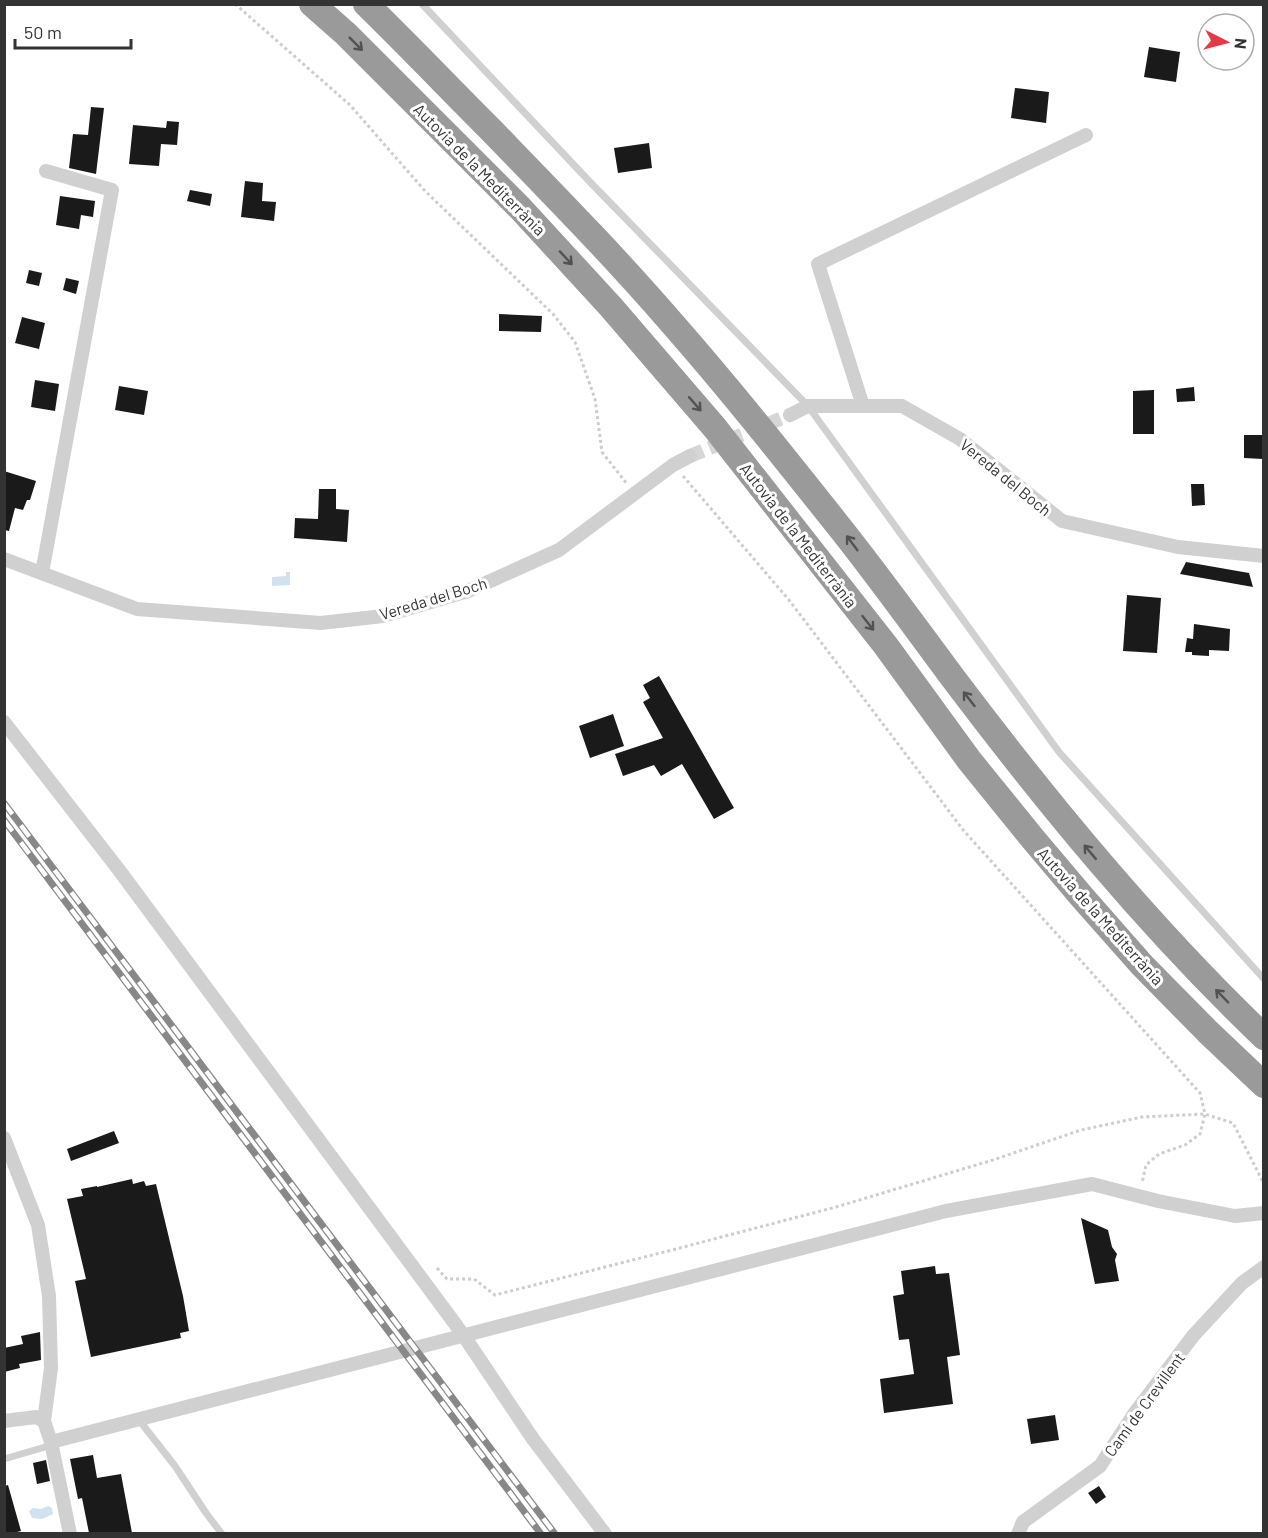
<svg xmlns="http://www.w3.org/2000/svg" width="1268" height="1538" font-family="Barlow,sans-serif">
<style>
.water{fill:#cfe2ee}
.building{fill:#1a1a1a}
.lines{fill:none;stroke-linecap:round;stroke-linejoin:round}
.minor-tunnel{stroke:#d6d6d6;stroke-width:14;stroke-dasharray:14 7;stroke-linecap:butt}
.path{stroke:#cdcdcd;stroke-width:3;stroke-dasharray:3 3;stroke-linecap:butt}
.service{stroke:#d0d0d0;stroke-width:7}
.minor{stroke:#d0d0d0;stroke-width:14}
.motorway{stroke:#9a9a9a;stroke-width:26}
.rail-casing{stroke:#888;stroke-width:7}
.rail{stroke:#fff;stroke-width:4.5;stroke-dasharray:14;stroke-linecap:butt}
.minor-bridge{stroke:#d0d0d0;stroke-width:14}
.oneway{stroke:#525252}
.labels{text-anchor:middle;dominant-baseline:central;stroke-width:6;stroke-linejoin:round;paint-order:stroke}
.street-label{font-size:16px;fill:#333;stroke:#fff}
</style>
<rect width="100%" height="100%" fill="#fff"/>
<!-- water -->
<g class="water">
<polygon points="286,572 290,572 290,585 272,586 272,577 286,576"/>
<polygon points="48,1506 52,1508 53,1514 42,1519 32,1518 29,1511 33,1508 41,1509"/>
</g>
<!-- building -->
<g class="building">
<polygon points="1149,47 1180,52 1176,82 1144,77"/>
<polygon points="1015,88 1049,92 1046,123 1011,118"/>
<polygon points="91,107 104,108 96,174 69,168 73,134 88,135"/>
<polygon points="167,121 179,122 177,145 161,144 159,166 129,164 133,125 166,128"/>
<polygon points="649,143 652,168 618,173 614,148"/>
<polygon points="245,181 263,183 262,201 276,202 274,221 241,217"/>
<polygon points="190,190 212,194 210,206 187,201"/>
<polygon points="60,196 95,201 93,217 81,215 79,229 56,225"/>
<polygon points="29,270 42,273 39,286 26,283"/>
<polygon points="66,278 79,281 76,294 63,290"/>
<polygon points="499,314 542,316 541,332 499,331"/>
<polygon points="22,317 45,323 39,349 15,343"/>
<polygon points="35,380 59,384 55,411 31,407"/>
<polygon points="119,386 148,391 144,415 115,410"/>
<polygon points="1194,387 1195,401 1177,402 1176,389"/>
<polygon points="1154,390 1154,434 1133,434 1133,391"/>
<polygon points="1244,435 1263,435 1263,459 1244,458"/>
<polygon points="4,471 36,481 30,500 27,500 23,510 15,508 9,531 4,530"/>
<polygon points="1191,484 1204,484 1205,505 1192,506"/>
<polygon points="319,489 336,489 336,509 349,510 347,542 294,538 295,518 318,519"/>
<polygon points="1186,562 1249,573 1253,587 1180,574"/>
<polygon points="1127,595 1161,598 1157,653 1123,651"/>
<polygon points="1194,624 1230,629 1229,651 1209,650 1209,656 1192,655 1192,652 1185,652 1187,638 1193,639"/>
<polygon points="659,676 734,808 714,819 682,764 661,776 654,765 623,776 615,754 663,738 643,702 650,698 643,685"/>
<polygon points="613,714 624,746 590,758 579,726"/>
<polygon points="114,1131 119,1143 71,1161 67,1149"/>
<polygon points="132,1179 133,1184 144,1181 146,1186 156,1184 183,1296 189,1331 180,1333 181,1338 91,1357 75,1281 86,1279 67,1199 83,1196 81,1189 97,1186 97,1187"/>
<polygon points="1081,1218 1108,1230 1112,1247 1117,1254 1115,1260 1119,1281 1095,1284"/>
<polygon points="935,1266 936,1274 949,1273 960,1355 947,1357 953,1404 884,1413 880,1379 914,1374 909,1339 899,1340 893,1296 904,1294 901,1271"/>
<polygon points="40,1332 41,1360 19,1364 20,1368 4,1372 4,1348 23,1344 21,1336"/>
<polygon points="1055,1415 1059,1440 1031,1444 1027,1419"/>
<polygon points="93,1455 97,1478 121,1474 132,1533 89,1533 82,1498 78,1499 70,1459"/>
<polygon points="46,1460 50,1481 37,1484 33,1463"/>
<polygon points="8,1485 21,1531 13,1533 4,1533 5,1486"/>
<polygon points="1099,1486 1106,1497 1096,1504 1088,1493"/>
</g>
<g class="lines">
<!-- minor-tunnel -->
<polyline class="minor-tunnel" points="690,456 790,415"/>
<!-- path -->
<g class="path">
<polyline points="235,4 350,105 425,191 553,314 575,342 595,399 602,452 627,484"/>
<polyline points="683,476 789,600 964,831 1200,1093 1205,1114 1200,1134 1185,1145 1159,1154 1146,1165 1142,1183"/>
<polyline points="437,1268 447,1279 474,1279 495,1295 672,1250 836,1207 993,1160 1081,1130 1142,1117 1205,1114 1233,1123 1264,1184"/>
</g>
<!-- service -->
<g class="service">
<polyline points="422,4 590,182 808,406 1059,752 1264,979"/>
<polyline points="139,1420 175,1466 206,1513 222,1534"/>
<polyline points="4,1459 52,1445"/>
</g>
<!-- minor -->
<g class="minor">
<polyline points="863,406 818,264 1086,135"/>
<polyline points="790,415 808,406 902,406 960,439 1062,521 1178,547 1264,556"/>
<polyline points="4,559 137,609 321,623 383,616 468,591 559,550 673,465 690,456"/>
<polyline points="42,573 112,190 46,171"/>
<polyline points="4,722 119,870 456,1325"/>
<polyline points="4,1138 38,1225 49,1296 51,1368 44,1421 51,1442 70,1534"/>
<polyline points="470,1345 533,1439 605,1534"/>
<polyline points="4,1421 36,1417 44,1421"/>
<polyline points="51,1442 946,1211 1092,1184 1158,1201 1235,1216 1264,1213"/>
<polyline points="1018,1534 1023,1522 1100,1466 1134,1414 1193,1336 1242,1283 1264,1267"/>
</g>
<!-- motorway -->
<g class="motorway">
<polyline points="312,4 346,34 520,208 611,307 715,428 886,646 969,760 1033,839 1082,897 1142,965 1208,1032 1264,1085"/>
<path d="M366,4C409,46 450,89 492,131C553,194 614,256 671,322C729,388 783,456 837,524C877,574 915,627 953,678C1048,804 1149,927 1264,1037"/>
</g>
<defs>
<g id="rail">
<polyline points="4,803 555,1534"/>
<polyline points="4,820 541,1534"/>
</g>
</defs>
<!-- rail casing -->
<use href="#rail" class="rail-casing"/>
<!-- rail -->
<use href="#rail" class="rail"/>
<!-- minor-bridge -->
<polyline class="minor-bridge" points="456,1325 470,1345"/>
</g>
<!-- one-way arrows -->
<defs><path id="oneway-shaft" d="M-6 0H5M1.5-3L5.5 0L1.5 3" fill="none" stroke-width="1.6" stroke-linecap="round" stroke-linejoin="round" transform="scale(1.5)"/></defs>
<g class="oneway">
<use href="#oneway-shaft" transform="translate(356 44) rotate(45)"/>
<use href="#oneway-shaft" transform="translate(566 258) rotate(47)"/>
<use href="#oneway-shaft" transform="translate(695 404) rotate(49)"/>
<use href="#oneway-shaft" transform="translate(852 543) rotate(-127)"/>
<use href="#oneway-shaft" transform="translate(868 623) rotate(52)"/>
<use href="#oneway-shaft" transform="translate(969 699) rotate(-128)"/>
<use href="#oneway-shaft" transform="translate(1090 852) rotate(-130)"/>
<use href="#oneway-shaft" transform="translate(1222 996) rotate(-134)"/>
</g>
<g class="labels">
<!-- street labels -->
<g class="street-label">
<text transform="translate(480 169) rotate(45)">Autovia de la Mediterrània</text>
<text transform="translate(1006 477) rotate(39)">Vereda del Boch</text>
<text transform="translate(799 535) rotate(52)">Autovia de la Mediterrània</text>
<text transform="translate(433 598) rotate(-17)">Vereda del Boch</text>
<text transform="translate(1101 916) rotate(48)">Autovia de la Mediterrània</text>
<text transform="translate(1144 1404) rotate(-54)">Camí de Crevillent</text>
</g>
</g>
<!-- border -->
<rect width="1268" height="1538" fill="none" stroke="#333333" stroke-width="12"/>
<!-- north arrow -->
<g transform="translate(1226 42) rotate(96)"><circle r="28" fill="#ffffff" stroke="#adadad" stroke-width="1.5"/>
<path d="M0-4.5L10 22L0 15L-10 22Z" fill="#e63946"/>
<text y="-9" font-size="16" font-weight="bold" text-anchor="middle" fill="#333333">N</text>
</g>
<!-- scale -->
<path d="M15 39v9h116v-9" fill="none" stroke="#333333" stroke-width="3"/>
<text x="24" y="39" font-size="18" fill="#333333" stroke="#ffffff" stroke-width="4.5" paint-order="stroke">50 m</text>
</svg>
